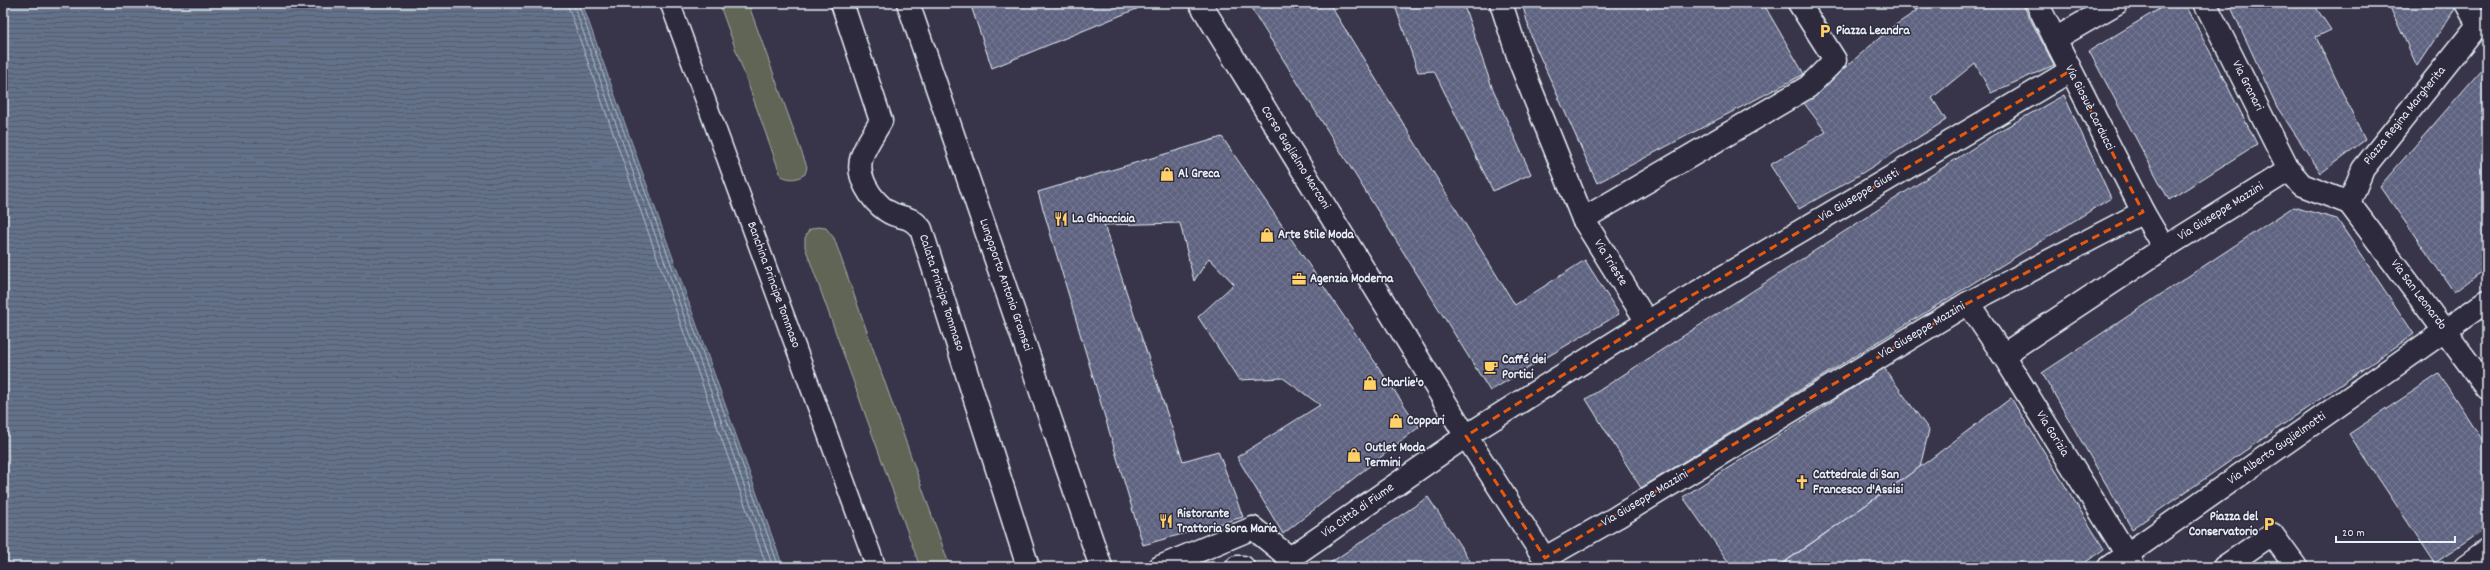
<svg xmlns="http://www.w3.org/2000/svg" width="2490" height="570" font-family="Dekko,sans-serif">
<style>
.green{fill:#616557;stroke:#a4aba8}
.water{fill:url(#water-rules);stroke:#98a5b6}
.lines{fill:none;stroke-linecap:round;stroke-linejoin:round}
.shore{stroke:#b3becc;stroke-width:1}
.building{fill:url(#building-cross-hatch);stroke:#e8f1f8}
.service-casing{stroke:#e8f1f8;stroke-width:22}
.pedestrian-casing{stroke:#e8f1f8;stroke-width:25}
.minor-casing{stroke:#e8f1f8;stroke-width:25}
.primary-casing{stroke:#e8f1f8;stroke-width:25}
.service{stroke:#2f2a3d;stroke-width:19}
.pedestrian{stroke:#2f2a3d;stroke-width:22}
.minor{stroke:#2f2a3d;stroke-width:22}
.primary{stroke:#2f2a3d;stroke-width:22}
.marked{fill:none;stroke:#e8590c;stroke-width:3;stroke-dasharray:8 5;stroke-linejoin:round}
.labels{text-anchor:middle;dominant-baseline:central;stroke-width:3;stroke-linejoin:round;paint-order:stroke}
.poi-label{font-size:13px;font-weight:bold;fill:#e8f1f8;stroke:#2f2a3d;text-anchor:start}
.street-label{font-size:13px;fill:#e8f1f8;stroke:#2f2a3d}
</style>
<defs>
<pattern id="water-rules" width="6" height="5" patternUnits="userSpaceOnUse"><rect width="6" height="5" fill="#63728a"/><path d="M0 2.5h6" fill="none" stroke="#545d6a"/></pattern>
<pattern id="building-cross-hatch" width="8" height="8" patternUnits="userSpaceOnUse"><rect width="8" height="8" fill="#5e6380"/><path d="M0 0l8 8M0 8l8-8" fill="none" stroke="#757a93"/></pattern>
</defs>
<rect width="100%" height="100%" fill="#38354a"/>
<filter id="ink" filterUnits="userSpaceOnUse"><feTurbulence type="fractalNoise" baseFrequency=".025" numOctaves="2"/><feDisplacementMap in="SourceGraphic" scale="8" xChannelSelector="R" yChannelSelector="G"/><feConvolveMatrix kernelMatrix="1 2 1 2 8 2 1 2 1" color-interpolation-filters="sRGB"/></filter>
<g filter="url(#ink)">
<!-- green -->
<g class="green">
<path d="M719,3H748L807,167L805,174C796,180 791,180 781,176Z"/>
<polygon points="817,227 826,228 834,238 950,567 920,567 805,247 805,238 809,230"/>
</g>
<!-- water -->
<polygon class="water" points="3,3 582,3 783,567 3,567"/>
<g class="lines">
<!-- shore -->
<g class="shore">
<polyline points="567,3 767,567"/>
<polyline points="573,3 773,567"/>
<polyline points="578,3 779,567"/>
</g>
</g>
<!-- building -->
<g class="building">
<polygon points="970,3 1151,3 992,68"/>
<polygon points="1248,3 1329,3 1515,305 1585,260 1619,314 1490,391"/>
<polygon points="1394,3 1463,3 1492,87 1531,174 1493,191 1434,71 1418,72"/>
<polygon points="1522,3 1763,3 1804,74 1597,183 1532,39"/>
<polygon points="1911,3 1927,3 1916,11"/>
<polygon points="1928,3 2022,3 2054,65 1991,93 1975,63 1932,98 1946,120 1856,177 1799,209 1770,165 1826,132 1804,103 1891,28"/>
<polygon points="2169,3 2185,3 2257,144 2169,200 2089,51"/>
<polygon points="2229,3 2278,3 2277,5 2313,3 2331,30 2316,37 2365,140 2321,173 2277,107"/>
<polygon points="2388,3 2451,3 2455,9 2417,66"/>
<polygon points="2483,68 2487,74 2487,268 2454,292 2380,186"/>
<polygon points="2064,95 2111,198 1641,488 1586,399 2001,130"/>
<polygon points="1222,137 1419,427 1283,534 1237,457 1320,405 1283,378 1239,380 1198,317 1234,284 1209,258 1194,281 1180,223 1104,225 1183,461 1218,451 1243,517 1143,545 1038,192"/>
<polygon points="2293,207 2337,219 2414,334 2132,529 2042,373"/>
<polygon points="1884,368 1929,430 1920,467 1777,567 1732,567 1683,497"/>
<polygon points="2439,374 2487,447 2487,528 2435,563 2349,434"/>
<polygon points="2011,398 2104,549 2079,567 1778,567 1920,467"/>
<polygon points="1428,497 1474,567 1324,567"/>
</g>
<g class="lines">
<defs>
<polyline id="service" points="670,3 876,567"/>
<g id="pedestrian">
<path d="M842,3L881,121C875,132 866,144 862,156C855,176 871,200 887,211C900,220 908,213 921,229L1028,567"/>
<polyline points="908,3 1101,567"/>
<polyline points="2037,3 2055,39"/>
<polyline points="2466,3 2478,25"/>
<polyline points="1160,567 1253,528 1290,558"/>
<polyline points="1237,567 1243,567"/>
</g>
<g id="minor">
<polyline points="1501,3 1520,62 1583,219 1647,322"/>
<polyline points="2117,3 2055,39 2143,212"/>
<polyline points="2205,3 2289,170 2302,185 2349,203 2363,169 2478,25 2487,19"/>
<polyline points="2349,203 2487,388"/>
<polyline points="1583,219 1808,87 1835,60 1799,3"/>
<polyline points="1968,303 2003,355 2134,566"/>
<polyline points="2003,355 2164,248 2289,170"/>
<polyline points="1290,558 1466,436 1647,322 2070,71"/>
<polyline points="1545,558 1617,517 1968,303 2143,212 2164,248"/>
<polyline points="2109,567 2487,301"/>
<polyline points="2224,567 2272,534 2296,567"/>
<polyline points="2465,567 2487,551"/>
</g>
<polyline id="primary" points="1200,3 1466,436 1550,567"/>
</defs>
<!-- service casing -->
<use href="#service" class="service-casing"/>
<!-- pedestrian casing -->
<use href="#pedestrian" class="pedestrian-casing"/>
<!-- minor casing -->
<use href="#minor" class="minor-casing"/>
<!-- primary casing -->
<use href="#primary" class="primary-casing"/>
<!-- service -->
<use href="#service" class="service"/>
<!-- pedestrian -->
<use href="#pedestrian" class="pedestrian"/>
<!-- minor -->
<use href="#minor" class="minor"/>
<!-- primary -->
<use href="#primary" class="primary"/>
</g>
</g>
<!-- marked area -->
<path class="marked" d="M2070,71L2143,212L1968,303L1545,558L1466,436L1647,322Z"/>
<!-- icons -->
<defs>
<symbol id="parking-bare" viewBox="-9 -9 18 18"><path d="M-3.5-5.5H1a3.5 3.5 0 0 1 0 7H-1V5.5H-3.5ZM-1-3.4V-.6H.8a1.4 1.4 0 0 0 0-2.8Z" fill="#ffd166" stroke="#2f2a3d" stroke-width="2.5" paint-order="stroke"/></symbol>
<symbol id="shop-bare" viewBox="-9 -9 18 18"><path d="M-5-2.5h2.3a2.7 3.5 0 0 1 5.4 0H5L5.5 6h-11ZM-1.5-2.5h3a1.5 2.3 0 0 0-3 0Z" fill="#ffd166" stroke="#2f2a3d" stroke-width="2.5" paint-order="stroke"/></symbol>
<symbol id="restaurant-bare" viewBox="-9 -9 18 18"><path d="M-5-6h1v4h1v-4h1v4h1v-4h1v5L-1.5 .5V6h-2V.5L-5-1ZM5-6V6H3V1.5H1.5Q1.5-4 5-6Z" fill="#ffd166" stroke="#2f2a3d" stroke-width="2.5" paint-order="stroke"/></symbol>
<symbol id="office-bare" viewBox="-9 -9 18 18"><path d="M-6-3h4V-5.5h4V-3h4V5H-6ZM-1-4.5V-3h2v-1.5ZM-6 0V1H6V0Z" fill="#ffd166" stroke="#2f2a3d" stroke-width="2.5" paint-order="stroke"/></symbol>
<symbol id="cafe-bare" viewBox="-9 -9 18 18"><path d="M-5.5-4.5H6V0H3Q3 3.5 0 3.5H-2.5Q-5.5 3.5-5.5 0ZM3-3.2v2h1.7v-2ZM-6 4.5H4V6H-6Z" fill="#ffd166" stroke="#2f2a3d" stroke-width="2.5" paint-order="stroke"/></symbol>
<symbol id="church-bare" viewBox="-9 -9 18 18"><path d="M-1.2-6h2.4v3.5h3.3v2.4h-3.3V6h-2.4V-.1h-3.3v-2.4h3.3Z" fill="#ffd166" stroke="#2f2a3d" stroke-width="2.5" paint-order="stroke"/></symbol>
</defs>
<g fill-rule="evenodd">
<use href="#parking-bare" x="1815" y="21" width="20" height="20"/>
<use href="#shop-bare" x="1157" y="164" width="20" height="20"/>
<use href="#restaurant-bare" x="1051" y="209" width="20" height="20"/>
<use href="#shop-bare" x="1257" y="225" width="20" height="20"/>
<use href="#office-bare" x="1289" y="269" width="20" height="20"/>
<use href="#cafe-bare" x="1481" y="357" width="20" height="20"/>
<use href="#shop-bare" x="1360" y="373" width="20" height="20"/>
<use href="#shop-bare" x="1386" y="411" width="20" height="20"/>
<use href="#shop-bare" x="1344" y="445" width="20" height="20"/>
<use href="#church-bare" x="1792" y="472" width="20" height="20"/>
<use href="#restaurant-bare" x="1156" y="511" width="20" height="20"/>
<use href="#parking-bare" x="2259" y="514" width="20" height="20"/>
</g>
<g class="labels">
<!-- poi labels -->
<g class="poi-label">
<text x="1836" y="31">Piazza Leandra</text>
<text x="1178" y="174">Al Greca</text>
<text x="1072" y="219">La Ghiacciaia</text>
<text x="1278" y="235">Arte Stile Moda</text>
<text x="1310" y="279">Agenzia Moderna</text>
<text x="1502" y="360">Caffé dei<tspan x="1502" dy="15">Portici</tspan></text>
<text x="1381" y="383">Charlie'o</text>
<text x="1407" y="421">Coppari</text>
<text x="1365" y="448">Outlet Moda<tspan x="1365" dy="15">Termini</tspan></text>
<text x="1813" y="475">Cattedrale di San<tspan x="1813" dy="15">Francesco d'Assisi</tspan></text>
<text x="1177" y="514">Ristorante<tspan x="1177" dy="15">Trattoria Sora Maria</tspan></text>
<text x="2258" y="517" text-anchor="end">Piazza del<tspan x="2258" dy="15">Conservatorio</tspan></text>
</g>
<!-- street labels -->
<g class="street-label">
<text transform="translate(2247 86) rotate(63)">Via Granari</text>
<text transform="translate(2089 108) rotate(63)">Via Giosuè Carducci</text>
<text transform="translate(2405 116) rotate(-51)">Piazza Regina Margherita</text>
<text transform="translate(1295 158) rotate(58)">Corso Guglielmo Marconi</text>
<text transform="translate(1859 196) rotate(-31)">Via Giuseppe Giusti</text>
<text transform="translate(2221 212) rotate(-32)">Via Giuseppe Mazzini</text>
<text transform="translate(1610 263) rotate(58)">Via Trieste</text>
<text transform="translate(773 285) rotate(70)">Banchina Principe Tommaso</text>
<text transform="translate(1005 285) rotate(71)">Lungoporto Antonio Gramsci</text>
<text transform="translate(941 293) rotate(72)">Calata Principe Tommaso</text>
<text transform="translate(2418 295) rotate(53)">Via San Leonardo</text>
<text transform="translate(1922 331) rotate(-31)">Via Giuseppe Mazzini</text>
<text transform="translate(2052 434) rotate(58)">Via Gorizia</text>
<text transform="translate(2277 449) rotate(-35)">Via Alberto Guglielmotti</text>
<text transform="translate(1645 499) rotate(-31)">Via Giuseppe Mazzini</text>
<text transform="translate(1358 511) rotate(-35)">Via Città di Fiume</text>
</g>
</g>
<!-- margin -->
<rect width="2490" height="570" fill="none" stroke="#2f2a3d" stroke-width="16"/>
<rect x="8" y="8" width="2474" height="554" fill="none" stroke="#e8f1f8" stroke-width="1.5" filter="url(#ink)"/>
<!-- scale -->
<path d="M2336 536v6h119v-6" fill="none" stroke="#e8f1f8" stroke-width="2"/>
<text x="2342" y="536" font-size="12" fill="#e8f1f8" stroke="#2f2a3d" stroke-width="3" paint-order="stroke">20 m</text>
</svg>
